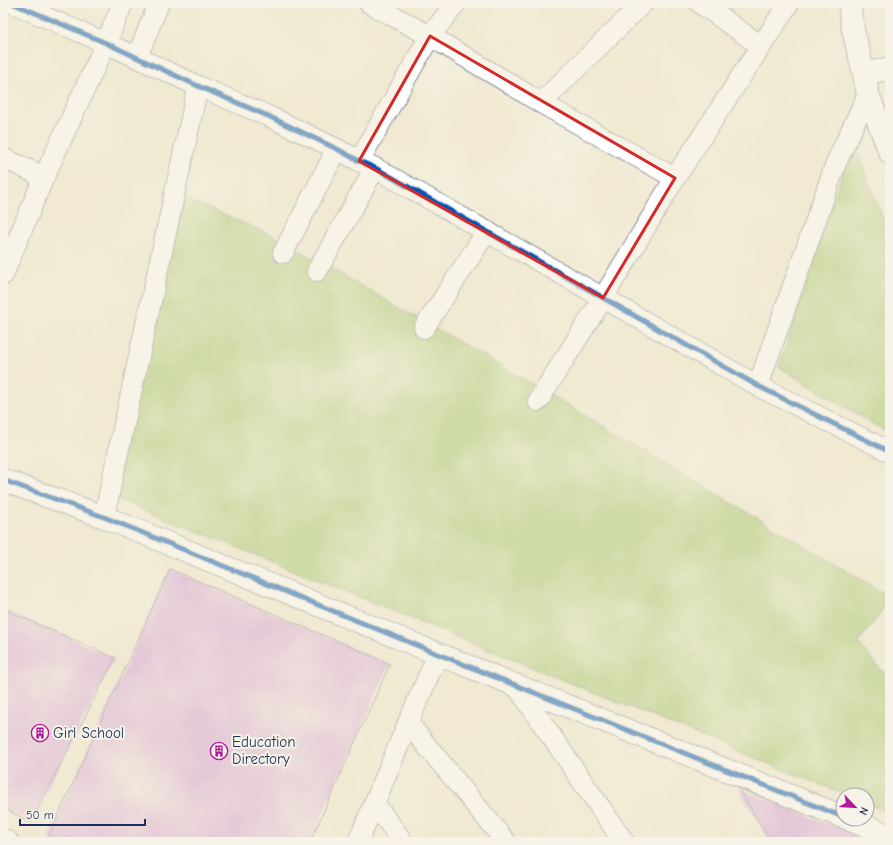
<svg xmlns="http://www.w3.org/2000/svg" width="893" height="845" font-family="'Comic Neue',sans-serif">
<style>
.green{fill:#a7ca73;stroke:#617c68}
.building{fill:#d6a1e0}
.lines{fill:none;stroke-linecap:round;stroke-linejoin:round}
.street-casing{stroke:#868c98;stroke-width:22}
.secondary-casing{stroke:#868c98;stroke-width:24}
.street{stroke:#fff;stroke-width:20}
.secondary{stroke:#fff;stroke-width:22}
.cycleway-casing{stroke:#f7f3e8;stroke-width:8}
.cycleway{stroke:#0057b8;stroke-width:5}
.marked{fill:none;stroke:#d62828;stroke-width:3;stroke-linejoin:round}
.labels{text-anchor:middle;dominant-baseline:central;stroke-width:4;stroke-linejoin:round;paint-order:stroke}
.poi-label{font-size:15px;fill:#1b2f5e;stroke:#f7f3e8;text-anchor:start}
</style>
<rect width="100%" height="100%" fill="#f7f3e8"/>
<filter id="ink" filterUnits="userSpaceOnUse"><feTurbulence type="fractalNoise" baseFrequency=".025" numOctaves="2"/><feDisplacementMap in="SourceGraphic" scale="8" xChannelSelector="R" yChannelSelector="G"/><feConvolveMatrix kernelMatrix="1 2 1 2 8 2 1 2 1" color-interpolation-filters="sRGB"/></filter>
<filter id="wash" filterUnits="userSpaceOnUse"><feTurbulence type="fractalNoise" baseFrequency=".012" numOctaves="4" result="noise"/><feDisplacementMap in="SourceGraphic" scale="16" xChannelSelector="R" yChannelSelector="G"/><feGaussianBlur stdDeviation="0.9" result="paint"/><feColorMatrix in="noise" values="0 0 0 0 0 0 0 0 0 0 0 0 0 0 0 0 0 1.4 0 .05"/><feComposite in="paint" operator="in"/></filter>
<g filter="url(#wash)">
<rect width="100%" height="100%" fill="#f1e9d2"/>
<!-- green -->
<g class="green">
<polygon points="853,140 890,238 890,434 779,367"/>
<polygon points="179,196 274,236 527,381 890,597 890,600 858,643 890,680 890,813 867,804 867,795 846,795 113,497"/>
</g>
<g id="blocks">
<!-- building -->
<g class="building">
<polygon points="170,569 390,664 310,842 55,842 48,838"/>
<polygon points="3,609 115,658 31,822 3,808"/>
<polygon points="738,788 875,842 771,842"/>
</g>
</g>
</g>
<g filter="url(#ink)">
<use href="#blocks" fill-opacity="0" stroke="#868c98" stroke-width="1"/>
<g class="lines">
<defs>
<g id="street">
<polyline points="12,3 106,43 198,86 268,116 337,149 359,161 375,168 758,386 890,452"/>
<polyline points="369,3 430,36 502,79 541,103 675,178"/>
<polyline points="700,3 761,46"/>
<polyline points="137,57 159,3"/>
<polyline points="541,103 643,3"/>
<polyline points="3,158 44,177"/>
<polyline points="359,161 430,36 456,3"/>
<polyline points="283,253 337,149"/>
<polyline points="317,271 375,168"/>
<polyline points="3,275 44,177 106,43 123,3"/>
<polyline points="424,328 487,231"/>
<polyline points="758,386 836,163 868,94"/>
<polyline points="538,401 603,298 675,178 789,3"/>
<polyline points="104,517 198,86"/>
<polyline points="516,685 624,842"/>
<polyline points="408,723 506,842"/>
<polyline points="374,803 403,842"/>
<polyline points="3,839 9,842"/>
<polyline points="358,842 408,723 438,654"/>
</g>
<g id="secondary">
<polyline points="849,3 853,30 864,74 868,94 890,153"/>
<polyline points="864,74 890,68"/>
<polyline points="3,480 104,517 438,654 843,817"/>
<polyline points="848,819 890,836"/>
</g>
</defs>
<!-- street casing -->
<use href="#street" class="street-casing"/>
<!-- secondary casing -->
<use href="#secondary" class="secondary-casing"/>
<!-- street -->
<use href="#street" class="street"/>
<!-- secondary -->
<use href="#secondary" class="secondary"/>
<defs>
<g id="cycleway">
<polyline points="12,3 106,43 198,86 268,116 337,149 359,161 375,168 758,386 890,452"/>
<polyline points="3,480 104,517 438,654 843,817"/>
</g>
</defs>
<!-- cycleway casing -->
<use href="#cycleway" class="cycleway-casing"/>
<!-- cycleway -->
<use href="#cycleway" class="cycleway"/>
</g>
</g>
<!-- marked area -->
<path d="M0 0H893V845H0ZM430,36L675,178L603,298L359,161Z" fill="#f1e9d2" fill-opacity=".55" fill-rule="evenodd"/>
<path class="marked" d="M430,36L675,178L603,298L359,161Z"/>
<!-- icons -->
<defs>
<symbol id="building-ring" viewBox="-11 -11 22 22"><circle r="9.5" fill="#f7f3e8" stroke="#b5179e" stroke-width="1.5"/><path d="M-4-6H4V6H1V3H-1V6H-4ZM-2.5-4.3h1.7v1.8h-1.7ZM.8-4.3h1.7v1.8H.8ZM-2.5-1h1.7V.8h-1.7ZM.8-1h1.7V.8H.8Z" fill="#b5179e"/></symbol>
</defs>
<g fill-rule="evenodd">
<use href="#building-ring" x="30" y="723" width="20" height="20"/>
<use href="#building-ring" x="209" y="741" width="20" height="20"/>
</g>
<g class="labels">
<!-- poi labels -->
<g class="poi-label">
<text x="53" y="733">Girl School</text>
<text x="232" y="742">Education<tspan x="232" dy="17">Directory</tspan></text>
</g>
</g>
<!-- margin -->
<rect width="893" height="845" fill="none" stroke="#f7f3e8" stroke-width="16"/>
<!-- north arrow -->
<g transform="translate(855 807) rotate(115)"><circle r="19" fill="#f7f3e8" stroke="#9fa5b1"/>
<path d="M0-3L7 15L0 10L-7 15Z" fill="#b5179e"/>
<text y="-6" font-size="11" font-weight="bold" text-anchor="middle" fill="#1b2f5e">N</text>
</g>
<!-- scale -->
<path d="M20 819v6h125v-6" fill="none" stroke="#1b2f5e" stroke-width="2"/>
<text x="26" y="819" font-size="12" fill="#1b2f5e" stroke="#f7f3e8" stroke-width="3" paint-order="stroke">50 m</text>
</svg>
